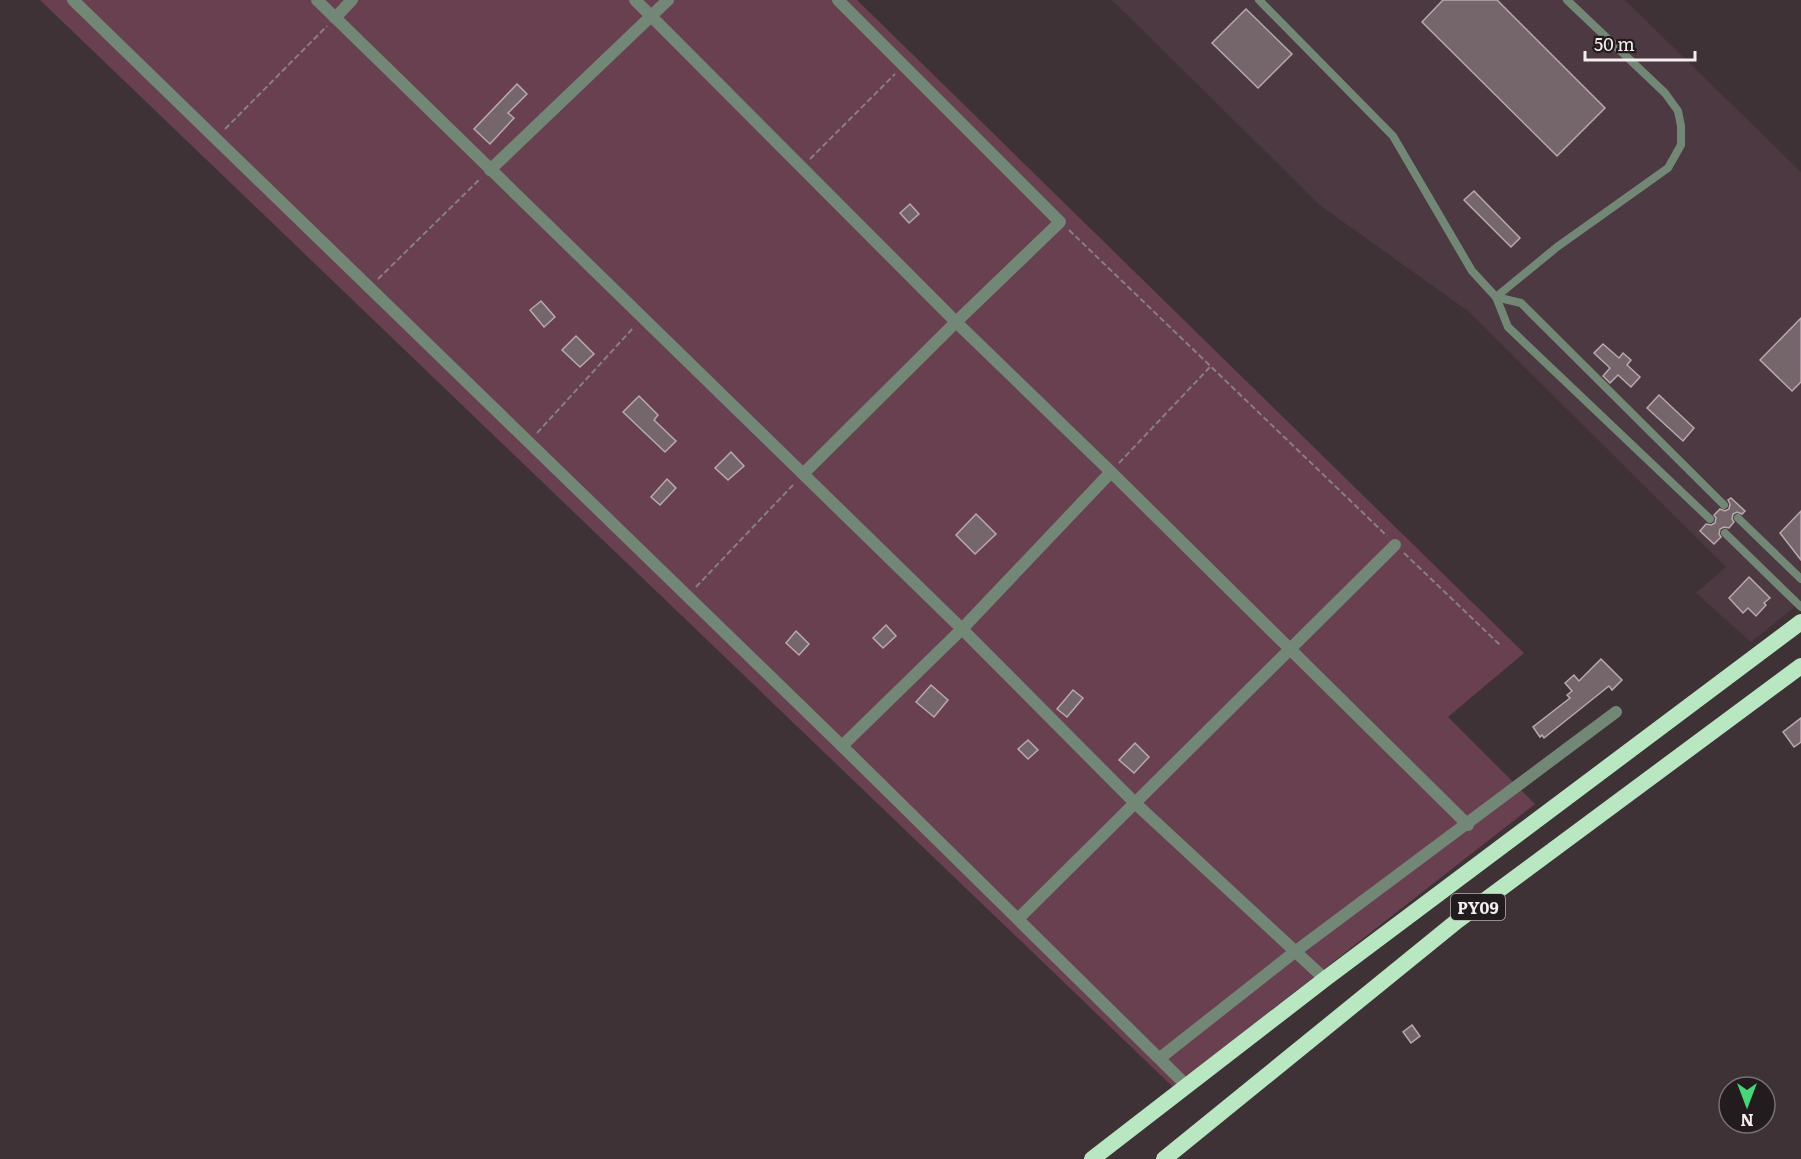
<svg xmlns="http://www.w3.org/2000/svg" width="1801" height="1159" font-family="Literata,serif">
<style>
.built{fill:#4d3941}
.green{fill:#684050}
.building{fill:#75666c;stroke:#b9a8ae;stroke-width:1.5}
.lines{fill:none;stroke-linecap:round;stroke-linejoin:round}
.path{stroke:#897e82;stroke-width:2;stroke-dasharray:6 3;stroke-linecap:butt}
.service{stroke:#738777;stroke-width:8}
.minor{stroke:#738777;stroke-width:12}
.trunk{stroke:#b8e7c2;stroke-width:16}
.labels{text-anchor:middle;dominant-baseline:central;stroke-width:4.5;stroke-linejoin:round;paint-order:stroke}
.shield{fill:#221c1e;stroke:#b6aeb1;stroke-width:1.5}
.shield-label{font-size:16px;font-weight:bold;fill:#f6edf0}
</style>
<rect width="100%" height="100%" fill="#3f3237"/>
<!-- built -->
<polygon class="built" points="1112,0 1625,0 1801,172 1801,602 1751,642 1696,593 1726,567 1468,311 1321,206"/>
<!-- green -->
<polygon class="green" points="40,0 857,0 1524,653 1448,717 1535,804 1173,1087"/>
<!-- building -->
<g class="building">
<polygon points="1443,0 1497,0 1605,108 1557,156 1422,22"/>
<polygon points="1246,9 1292,54 1258,88 1212,43"/>
<polygon points="517,84 527,94 508,113 514,118 490,144 474,129"/>
<polygon points="1474,191 1520,238 1511,247 1464,200"/>
<polygon points="910,204 919,214 909,223 900,213"/>
<polygon points="541,301 555,317 544,327 530,310"/>
<polygon points="1801,318 1801,382 1792,391 1760,360"/>
<polygon points="576,336 594,354 580,367 562,350"/>
<polygon points="1603,344 1619,358 1623,353 1631,360 1627,365 1640,377 1631,387 1618,375 1610,383 1603,376 1610,368 1594,353"/>
<polygon points="1659,395 1694,428 1683,441 1647,408"/>
<polygon points="639,396 658,415 654,420 676,441 665,452 623,412"/>
<polygon points="731,452 744,466 728,480 715,468"/>
<polygon points="667,479 676,488 660,505 651,497"/>
<polygon points="1731,498 1745,511 1742,514 1737,512 1733,514 1732,519 1734,522 1729,528 1724,527 1720,529 1719,534 1721,537 1714,544 1700,531 1706,524 1711,525 1715,523 1716,518 1714,515 1720,509 1725,511 1729,509 1730,504 1728,500"/>
<polygon points="1801,511 1801,560 1780,533"/>
<polygon points="976,514 996,534 975,554 956,535"/>
<polygon points="1749,577 1770,598 1764,603 1766,605 1756,616 1748,608 1743,613 1729,598"/>
<polygon points="886,625 896,636 883,648 873,638"/>
<polygon points="796,631 809,644 799,655 786,643"/>
<polygon points="1601,659 1622,680 1612,690 1609,686 1544,738 1542,735 1540,737 1533,727 1570,698 1567,695 1572,691 1565,683 1574,675 1579,681"/>
<polygon points="931,685 948,700 934,717 916,702"/>
<polygon points="1073,690 1083,698 1067,717 1057,709"/>
<polygon points="1801,718 1801,742 1794,747 1783,732"/>
<polygon points="1028,740 1038,750 1028,759 1018,749"/>
<polygon points="1135,743 1149,757 1134,773 1119,760"/>
<polygon points="1412,1025 1420,1036 1411,1043 1403,1032"/>
</g>
<g class="lines">
<!-- path -->
<g class="path">
<polyline points="225,129 327,26"/>
<polyline points="810,159 895,74"/>
<polyline points="1069,230 1387,536"/>
<polyline points="378,279 481,178"/>
<polyline points="537,433 634,327"/>
<polyline points="1119,463 1210,367"/>
<polyline points="1404,553 1500,645"/>
<polyline points="696,587 793,485"/>
</g>
<!-- service -->
<g class="service">
<polyline points="1259,0 1393,136 1472,271 1496,297 1508,327 1710,519"/>
<polyline points="1496,297 1557,247 1668,168 1681,145 1681,126 1678,111 1665,93 1567,0"/>
<polyline points="1496,297 1521,303 1724,505"/>
<polyline points="1738,518 1801,579"/>
<polyline points="1725,533 1801,607"/>
</g>
<!-- minor -->
<g class="minor">
<polyline points="73,0 842,746 1186,1085"/>
<polyline points="317,0 962,629 1136,804 1325,979"/>
<polyline points="635,0 956,322 1111,472 1468,825"/>
<polyline points="335,18 352,0"/>
<polyline points="490,170 668,0"/>
<polyline points="803,474 956,322 1060,222 838,0"/>
<polyline points="842,746 962,629 1111,472"/>
<polyline points="1018,919 1395,545"/>
<polyline points="1160,1058 1296,951 1616,712"/>
</g>
<!-- trunk -->
<g class="trunk">
<polyline points="1092,1159 1325,979 1801,622"/>
<polyline points="1164,1159 1457,921 1801,666"/>
</g>
</g>
<g class="labels">
<!-- shield labels -->
<rect class="shield" x="1451" y="894" width="54" height="26" rx="4.5"/>
<g class="shield-label">
<text x="1478" y="907">PY09</text>
</g>
</g>
<!-- north arrow -->
<g transform="translate(1747 1105) rotate(180)"><circle r="28" fill="#221c1e" stroke="#777072" stroke-width="1.5"/>
<path d="M0-4.5L10 22L0 15L-10 22Z" fill="#47d779"/>
<text y="-9" font-size="16" font-weight="bold" text-anchor="middle" fill="#f6edf0">N</text>
</g>
<!-- scale -->
<path d="M1585 51v9h110v-9" fill="none" stroke="#f6edf0" stroke-width="3"/>
<text x="1594" y="51" font-size="18" fill="#f6edf0" stroke="#221c1e" stroke-width="4.5" paint-order="stroke">50 m</text>
</svg>
